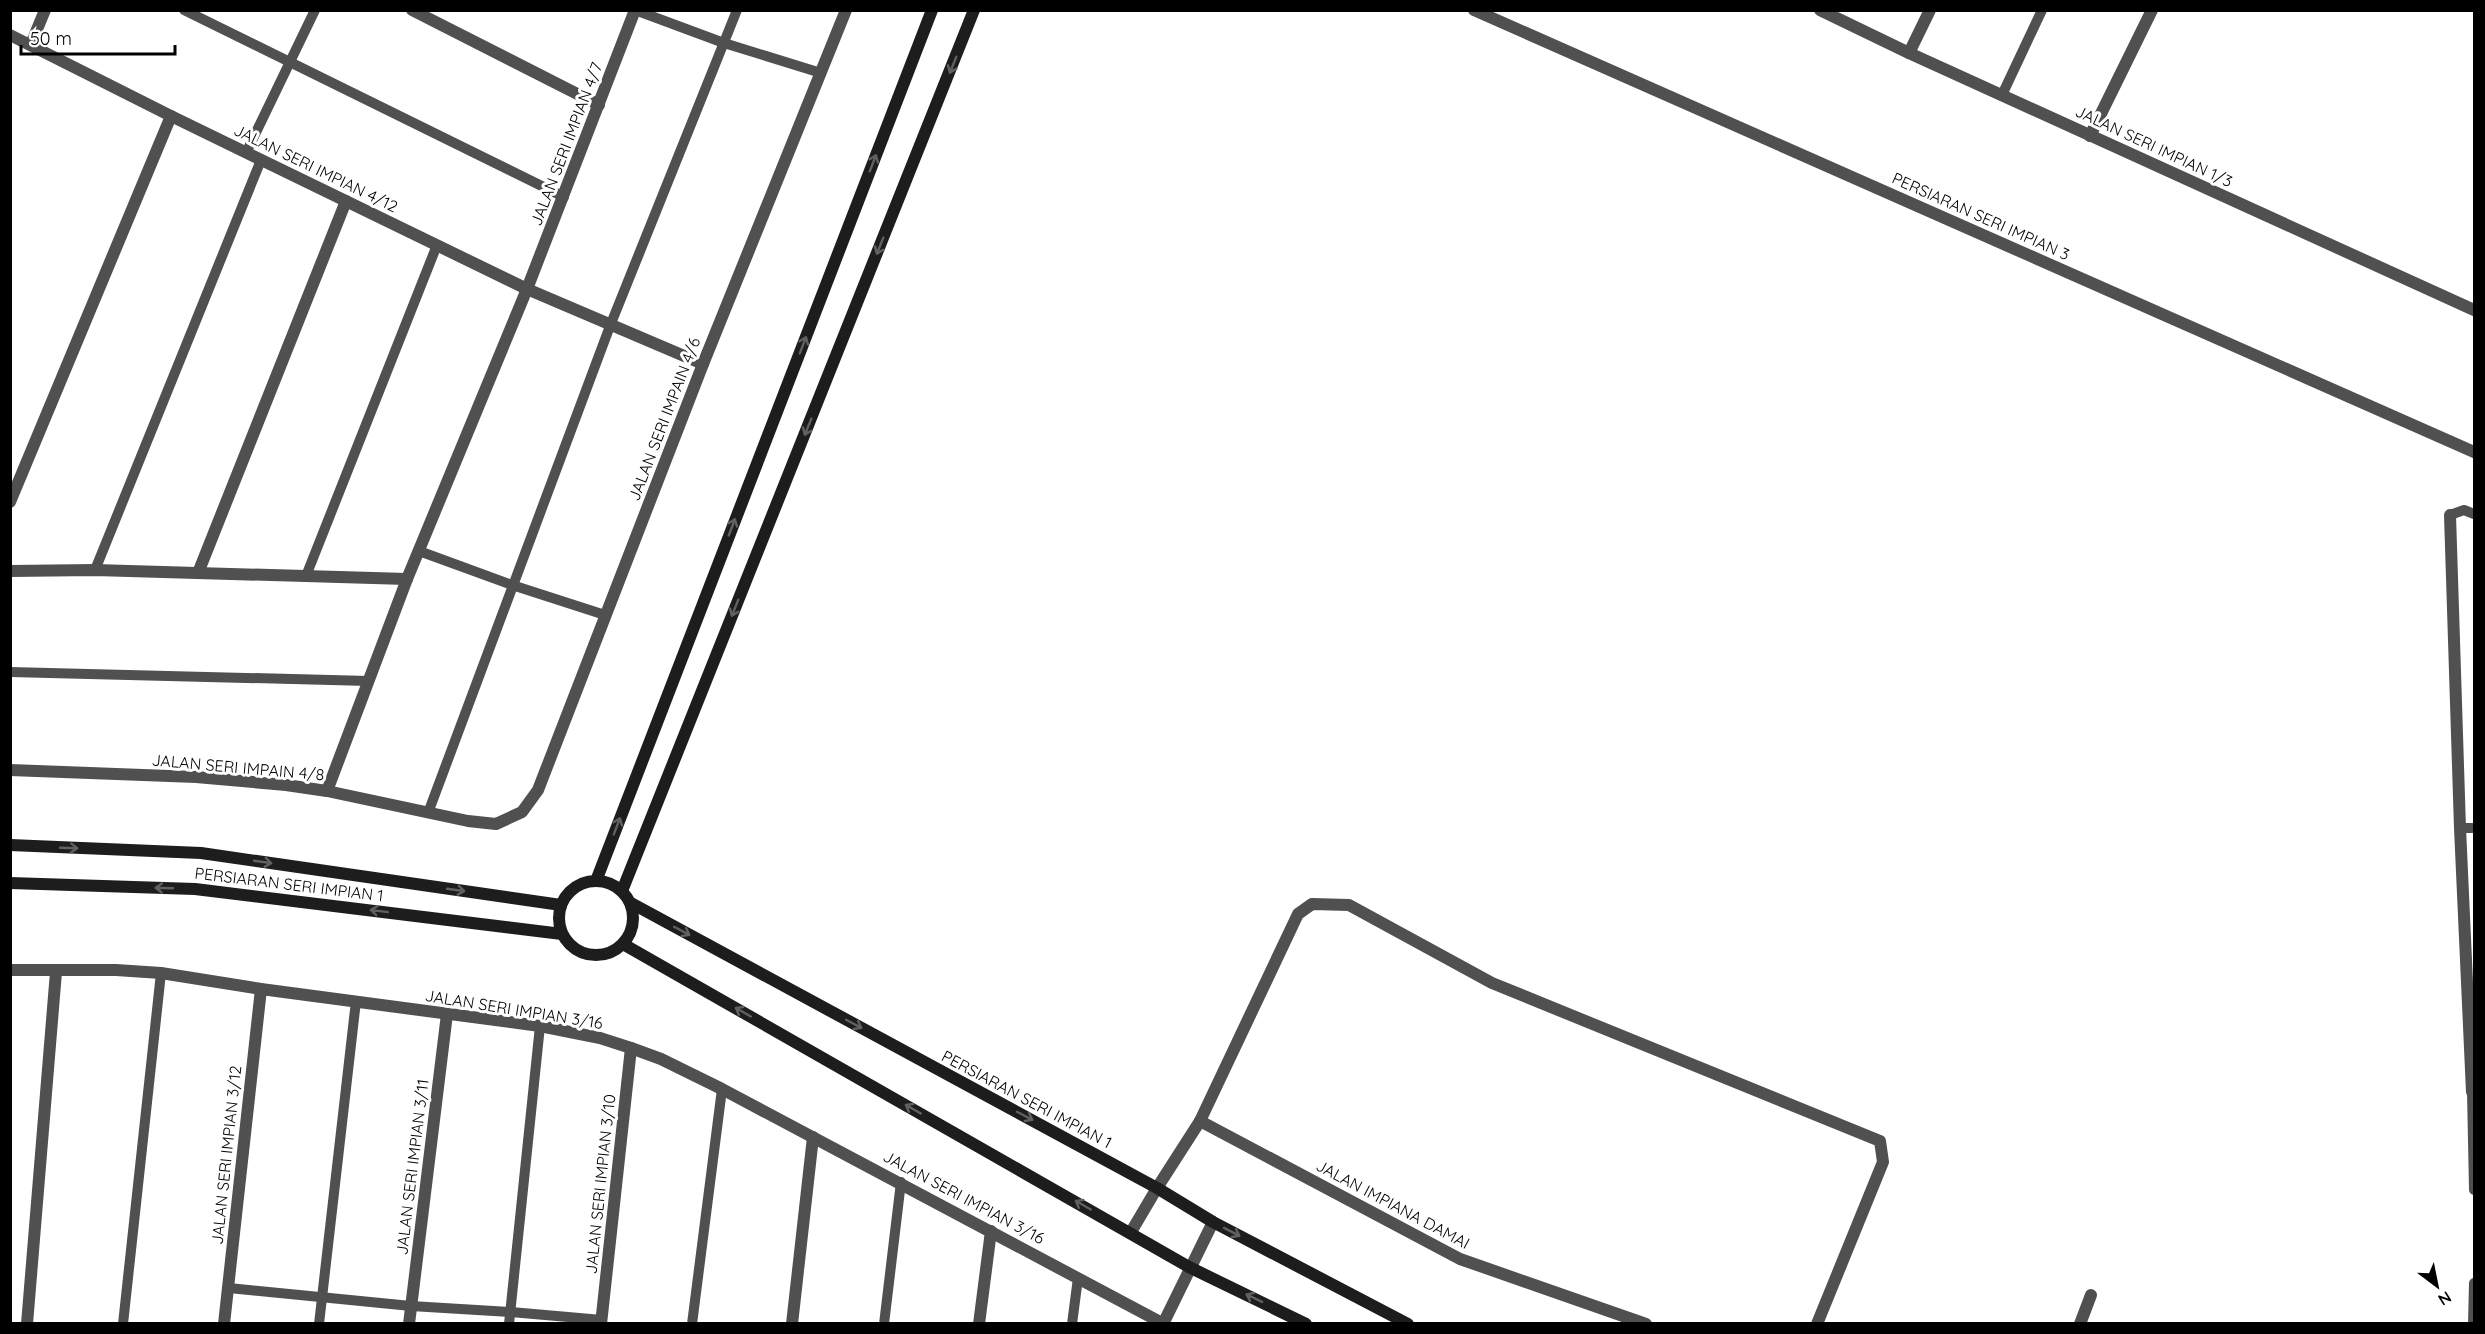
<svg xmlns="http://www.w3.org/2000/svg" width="2485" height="1334" font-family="Quicksand,sans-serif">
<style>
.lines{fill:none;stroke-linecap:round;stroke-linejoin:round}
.lane{stroke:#505050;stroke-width:10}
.street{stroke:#505050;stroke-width:12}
.secondary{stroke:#1d1d1d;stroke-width:12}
.oneway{stroke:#616161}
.labels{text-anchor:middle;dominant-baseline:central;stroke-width:6;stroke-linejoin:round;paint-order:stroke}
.street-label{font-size:16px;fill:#000;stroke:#fff}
</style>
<rect width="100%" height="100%" fill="#fff"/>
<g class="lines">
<!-- lane -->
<g class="lane">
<polyline points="184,10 564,197"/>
<polyline points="635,10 724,43 821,73"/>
<polyline points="2002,95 2042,10"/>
<polyline points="246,153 315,10"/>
<polyline points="2450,515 2464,510 2474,514"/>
<polyline points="419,551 512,585 605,615"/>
<polyline points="95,570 261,160"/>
<polyline points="306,576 437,245"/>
<polyline points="10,672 369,681"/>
<polyline points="428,813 610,326 737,10"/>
<polyline points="2460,828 2474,828"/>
<polyline points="2472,1092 2474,1190"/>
<polyline points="229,1288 411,1306 511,1312 602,1320"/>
<polyline points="123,1324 161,973"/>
<polyline points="319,1324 356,1001"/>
<polyline points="509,1324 540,1026"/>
<polyline points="692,1324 722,1089"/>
<polyline points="884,1324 901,1182"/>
<polyline points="1072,1324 1078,1278"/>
<polyline points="2473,1324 2474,1283"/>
</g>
<!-- street -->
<g class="street">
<polyline points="412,10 599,105"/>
<polyline points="1474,10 2474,452"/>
<polyline points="1820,10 1909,53 2474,310"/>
<polyline points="10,35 171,116 527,289 703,364"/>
<polyline points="31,44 45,10"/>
<polyline points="1909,53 1930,10"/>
<polyline points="2090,136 2152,10"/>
<polyline points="10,502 171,116"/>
<polyline points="2450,515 2460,828 2472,1092 2474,1092"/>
<polyline points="10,571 95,570 407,579"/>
<polyline points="198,573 346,201"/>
<polyline points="10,770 196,777 286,785 327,791 468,821 496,824 522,812 538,790 703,364 846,10"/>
<polyline points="327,791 407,579 527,289 635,10"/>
<polyline points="10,970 116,970 161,973 261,989 540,1026 600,1038 631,1048 661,1059 722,1089 1164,1324"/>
<polyline points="1200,1121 1460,1259 1646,1324"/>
<polyline points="1131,1232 1157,1188 1200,1121 1298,914 1312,904 1349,905 1492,983 1880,1141 1883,1162 1817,1324"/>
<polyline points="27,1324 56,972"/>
<polyline points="224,1324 261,989"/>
<polyline points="409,1324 447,1014"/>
<polyline points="601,1324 631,1048"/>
<polyline points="792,1324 813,1137"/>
<polyline points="979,1324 991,1231"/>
<polyline points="1163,1324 1213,1222"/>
<polyline points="2080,1324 2091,1295"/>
</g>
<!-- secondary -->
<g class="secondary">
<polyline points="10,845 201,853 561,905"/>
<circle cx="596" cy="918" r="37"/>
<polyline points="596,881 932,10"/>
<polyline points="10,883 195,889 562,934"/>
<polyline points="622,891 974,10"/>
<polyline points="631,903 1157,1188 1213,1222 1408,1324"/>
<polyline points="623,944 1189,1267 1306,1324"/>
</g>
</g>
<!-- one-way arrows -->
<defs><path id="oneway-shaft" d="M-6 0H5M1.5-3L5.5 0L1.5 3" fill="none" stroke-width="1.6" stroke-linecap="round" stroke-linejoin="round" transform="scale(1.5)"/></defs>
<g class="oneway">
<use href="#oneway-shaft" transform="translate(953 65) rotate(112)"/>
<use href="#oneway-shaft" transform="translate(873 163) rotate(-69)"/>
<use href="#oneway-shaft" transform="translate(880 246) rotate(112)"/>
<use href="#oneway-shaft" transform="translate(803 345) rotate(-69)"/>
<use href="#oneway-shaft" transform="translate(808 427) rotate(112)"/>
<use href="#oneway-shaft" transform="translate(732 527) rotate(-69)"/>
<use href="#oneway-shaft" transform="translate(735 608) rotate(112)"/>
<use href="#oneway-shaft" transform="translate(617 826) rotate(-69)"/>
<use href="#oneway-shaft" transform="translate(69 848) rotate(2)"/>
<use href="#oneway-shaft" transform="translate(263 862) rotate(8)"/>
<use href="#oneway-shaft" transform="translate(164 888) rotate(-178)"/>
<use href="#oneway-shaft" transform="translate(456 890) rotate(8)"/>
<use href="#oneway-shaft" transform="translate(379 911) rotate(-173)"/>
<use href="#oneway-shaft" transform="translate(682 931) rotate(28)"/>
<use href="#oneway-shaft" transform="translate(743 1012) rotate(-150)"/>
<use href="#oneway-shaft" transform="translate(854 1024) rotate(28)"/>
<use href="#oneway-shaft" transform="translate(913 1109) rotate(-150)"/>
<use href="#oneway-shaft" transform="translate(1025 1116) rotate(28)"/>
<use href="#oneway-shaft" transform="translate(1083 1205) rotate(-150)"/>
<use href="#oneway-shaft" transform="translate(1232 1232) rotate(27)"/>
<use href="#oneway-shaft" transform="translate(1254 1298) rotate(-154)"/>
</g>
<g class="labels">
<!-- street labels -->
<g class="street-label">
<text transform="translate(566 144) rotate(-69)">JALAN SERI IMPIAN 4/7</text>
<text transform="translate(2154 146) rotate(25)">JALAN SERI IMPIAN 1/3</text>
<text transform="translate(316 168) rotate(26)">JALAN SERI IMPIAN 4/12</text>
<text transform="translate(1981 216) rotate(24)">PERSIARAN SERI IMPIAN 3</text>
<text transform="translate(664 419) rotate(-69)">JALAN SERI IMPAIN 4/6</text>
<text transform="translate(238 767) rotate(5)">JALAN SERI IMPAIN 4/8</text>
<text transform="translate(289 884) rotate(7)">PERSIARAN SERI IMPIAN 1</text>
<text transform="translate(514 1009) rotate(9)">JALAN SERI IMPIAN 3/16</text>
<text transform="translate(1027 1099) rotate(28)">PERSIARAN SERI IMPIAN 1</text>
<text transform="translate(226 1155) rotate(-84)">JALAN SERI IMPIAN 3/12</text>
<text transform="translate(412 1167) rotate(-83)">JALAN SERI IMPIAN 3/11</text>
<text transform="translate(600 1184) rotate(-84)">JALAN SERI IMPIAN 3/10</text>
<text transform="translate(964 1197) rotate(28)">JALAN SERI IMPIAN 3/16</text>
<text transform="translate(1393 1204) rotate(28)">JALAN IMPIANA DAMAI</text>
</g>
</g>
<!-- border -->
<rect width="2485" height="1334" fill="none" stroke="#000000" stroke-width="24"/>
<!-- north arrow -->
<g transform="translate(2437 1286) rotate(148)" stroke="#ffffff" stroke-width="4.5" paint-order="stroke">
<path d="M0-4.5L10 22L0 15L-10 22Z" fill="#000000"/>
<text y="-9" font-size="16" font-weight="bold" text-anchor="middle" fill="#000000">N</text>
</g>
<!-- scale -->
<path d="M21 45v9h154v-9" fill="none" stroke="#000000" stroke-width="3"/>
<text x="30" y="45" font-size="18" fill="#000000" stroke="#ffffff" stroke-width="4.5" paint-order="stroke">50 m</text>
</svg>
